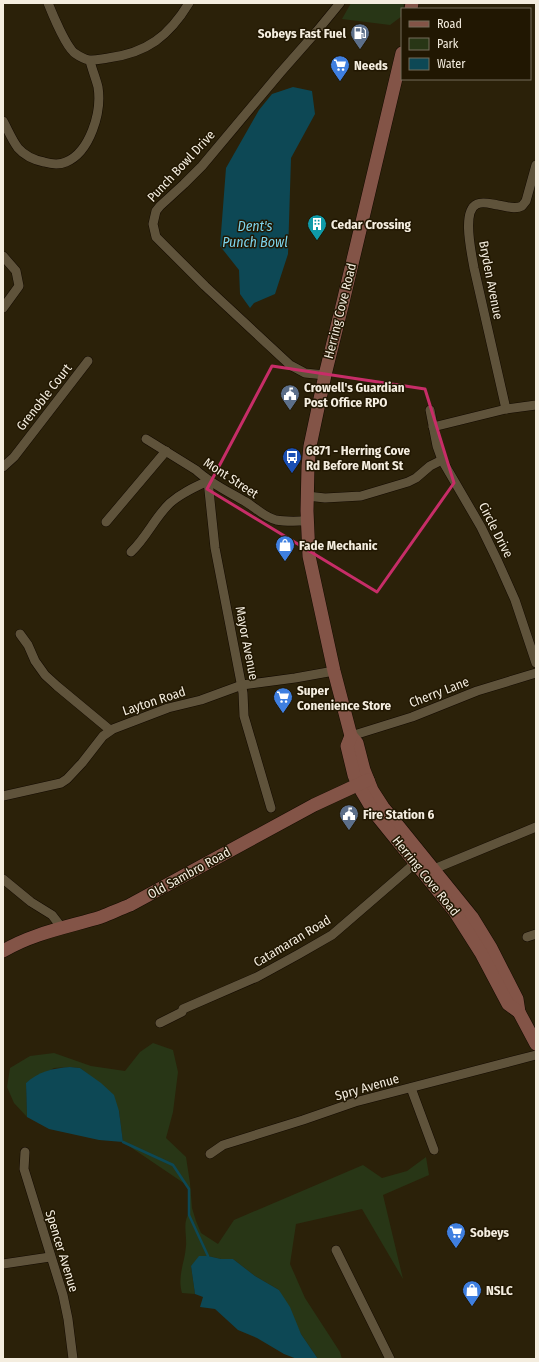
<svg xmlns="http://www.w3.org/2000/svg" width="539" height="1362" font-family="'Fira Sans Condensed',sans-serif">
<style>
.green{fill:#283616}
.water{fill:#0d4855}
.lines{fill:none;stroke-linecap:round;stroke-linejoin:round}
.stream{stroke:#0d4855;stroke-width:2.5}
.street-casing{stroke:#130a00;stroke-width:10}
.secondary-casing{stroke:#130a00;stroke-width:14}
.street{stroke:#5f533b;stroke-width:9}
.secondary{stroke:#835447;stroke-width:13}
.marked{fill:none;stroke:#c72d68;stroke-width:3;stroke-linejoin:round}
.labels{text-anchor:middle;dominant-baseline:central;stroke-width:3;stroke-linejoin:round;paint-order:stroke}
.poi-label{font-size:13px;font-weight:bold;fill:#f4eddf;stroke:#211702;text-anchor:start}
.street-label{font-size:13px;fill:#f4eddf;stroke:#211702}
.water-label{font-size:14px;font-style:italic;fill:#7cd3eb;stroke:#211702}
</style>
<rect width="100%" height="100%" fill="#2b2109"/>
<!-- green -->
<g class="green">
<polygon points="351,3 404,3 402,16 390,25 342,19"/>
<path d="M153,1043L173,1050L178,1072L173,1112L166,1138L186,1157L190,1183L192,1208L196,1221L201,1233L218,1244L234,1220L363,1165L382,1178L407,1171L426,1157L429,1175L383,1195L403,1279L362,1209L296,1224L290,1264L305,1298L340,1352L342,1359H318L301,1334L279,1290L255,1276L233,1259H221L208,1256L191,1266L195,1294L182,1293C177,1276 185,1262 186,1246C187,1234 182,1222 190,1212L188,1186L123,1142L119,1111L89,1075L80,1068L70,1067L54,1068L26,1083L27,1117L14,1103L7,1087L10,1068L30,1056L54,1053L91,1066L125,1071L140,1052Z"/>
</g>
<!-- water -->
<g class="water">
<polygon points="293,87 312,91 315,114 291,158 288,254 275,294 254,303 250,308 240,294 239,270 220,246 226,168 259,110 272,94"/>
<path d="M70,1067L80,1068L101,1083L114,1095L119,1111L123,1142L99,1140L49,1129L27,1117L26,1083C38,1072 53,1068 70,1067Z"/>
<polygon points="199,1256 208,1256 221,1259 233,1259 255,1276 279,1290 290,1307 301,1334 318,1359 297,1359 284,1354 257,1338 238,1330 215,1309 200,1307 203,1297 195,1294 191,1266"/>
</g>
<g class="lines">
<!-- stream -->
<polyline class="stream" points="123,1142 173,1165 189,1189 189,1215 208,1256"/>
<defs>
<g id="street">
<path d="M48,3C52,13 67,49 76,54C89,63 94,60 108,58C147,53 169,36 189,3"/>
<path d="M3,121C8,130 12,140 18,148C25,156 34,160 44,162C51,164 59,165 66,162C90,152 102,112 98,87C96,79 92,69 90,61"/>
<polyline points="3,256 16,271 19,286 3,308"/>
<polyline points="325,375 305,373 290,365 205,286 156,237 153,224 156,211 160,206 184,184 202,166 280,73 317,31 340,3"/>
<path d="M506,409L474,268C472,255 461,211 477,204C483,201 491,204 498,205C506,206 515,210 522,206L526,201L536,165"/>
<polyline points="430,410 437,446 442,460 481,527 498,562 515,600 536,663"/>
<polyline points="433,427 506,409 536,405"/>
<path d="M146,439L196,470C211,484 229,492 246,502C256,508 264,517 276,520C286,522 297,521 307,521"/>
<polyline points="3,467 14,457 88,361"/>
<polyline points="208,481 215,548 243,693 244,716 271,808"/>
<polyline points="307,496 325,498 361,496 408,482 416,478 430,466 442,460"/>
<polyline points="106,522 166,451"/>
<path d="M131,552C147,537 155,517 170,503C181,493 195,487 208,481"/>
<polyline points="20,634 28,645 35,661 45,675 57,686 110,730"/>
<polyline points="351,736 412,717 477,691 536,673"/>
<polyline points="3,796 61,783 67,779 82,763 103,736 113,729 168,708 201,700 242,685 295,678 334,671"/>
<polyline points="434,869 536,827"/>
<polyline points="3,879 31,902 52,915 62,928"/>
<polyline points="527,937 536,934"/>
<polyline points="160,1023 182,1012 183,1009 257,977 299,954 332,935 420,859"/>
<polyline points="411,1088 434,1150"/>
<polyline points="25,1152 24,1169 63,1295 68,1319 73,1359"/>
<polyline points="210,1154 223,1145 303,1120 355,1102 536,1055"/>
<polyline points="336,1250 390,1359"/>
<polyline points="3,1264 50,1257"/>
</g>
<g id="secondary">
<polyline points="411,9 412,3"/>
<polyline points="402,53 343,302 325,375 310,446 308,466 307,511 309,556 334,671 351,736 357,743 364,770 372,790 383,807 472,917 491,948 517,999 519,1012 536,1044"/>
<polyline points="351,736 347,746 354,775 358,785 374,812 455,912 481,953 508,1004 519,1012"/>
<path d="M3,951C33,933 68,927 101,917C111,913 120,909 130,905L314,805L368,780"/>
</g>
</defs>
<!-- street casing -->
<use href="#street" class="street-casing"/>
<!-- secondary casing -->
<use href="#secondary" class="secondary-casing"/>
<!-- street -->
<use href="#street" class="street"/>
<!-- secondary -->
<use href="#secondary" class="secondary"/>
</g>
<!-- marked area -->
<path class="marked" d="M272,366L425,389L454,483L377,592L207,489Z"/>
<!-- icons -->
<defs>
<symbol id="fuel-pin" viewBox="-11 -11 22 30"><path d="M0 17L-7.5 6A9.5 9.5 0 1 1 7.5 6Z" fill="#5c6f8a" stroke="#211702"/><path d="M-5.5-6h7V0h2V4h1.3V-2.5L3-4.5l.8-.8L6-3V5H2.5V1h-1V6h-7ZM-4.2-4.7v3.2H.2V-4.7Z" fill="#fff"/></symbol>
<symbol id="supermarket-pin" viewBox="-11 -11 22 30"><path d="M0 17L-7.5 6A9.5 9.5 0 1 1 7.5 6Z" fill="#3f7fe0" stroke="#211702"/><path d="M-6-5.5h2.5l.6 2H6L4.5 2H-2.5L-4.4-4H-6ZM-1.5 3.2a1.3 1.3 0 1 0 .1 0ZM3 3.2a1.3 1.3 0 1 0 .1 0Z" fill="#fff"/></symbol>
<symbol id="building-pin" viewBox="-11 -11 22 30"><path d="M0 17L-7.5 6A9.5 9.5 0 1 1 7.5 6Z" fill="#0f9aa8" stroke="#211702"/><path d="M-4-6H4V6H1V3H-1V6H-4ZM-2.5-4.3h1.7v1.8h-1.7ZM.8-4.3h1.7v1.8H.8ZM-2.5-1h1.7V.8h-1.7ZM.8-1h1.7V.8H.8Z" fill="#fff"/></symbol>
<symbol id="civic-pin" viewBox="-11 -11 22 30"><path d="M0 17L-7.5 6A9.5 9.5 0 1 1 7.5 6Z" fill="#5c6f8a" stroke="#211702"/><path d="M-.6-6.5H3V-4.5H.6V-3L4-1V1h2V6H-6V1h2V-1L-.6-3ZM-1.2 2.5V6h2.4V2.5Z" fill="#fff"/></symbol>
<symbol id="bus-pin" viewBox="-11 -11 22 30"><path d="M0 17L-7.5 6A9.5 9.5 0 1 1 7.5 6Z" fill="#1a4fb4" stroke="#211702"/><path d="M-5-6H5V4H4V6H2V4H-2V6H-4V4H-5ZM-3.5-4V0h7V-4ZM-3.5 1.2v1.5H-2V1.2ZM2 1.2v1.5H3.5V1.2Z" fill="#fff"/></symbol>
<symbol id="shop-pin" viewBox="-11 -11 22 30"><path d="M0 17L-7.5 6A9.5 9.5 0 1 1 7.5 6Z" fill="#3f7fe0" stroke="#211702"/><path d="M-5-2.5h2.3a2.7 3.5 0 0 1 5.4 0H5L5.5 6h-11ZM-1.5-2.5h3a1.5 2.3 0 0 0-3 0Z" fill="#fff"/></symbol>
</defs>
<g fill-rule="evenodd">
<use href="#fuel-pin" x="349" y="22" width="22" height="30"/>
<use href="#supermarket-pin" x="329" y="54" width="22" height="30"/>
<use href="#building-pin" x="306" y="213" width="22" height="30"/>
<use href="#civic-pin" x="279" y="383" width="22" height="30"/>
<use href="#bus-pin" x="281" y="446" width="22" height="30"/>
<use href="#shop-pin" x="274" y="534" width="22" height="30"/>
<use href="#supermarket-pin" x="272" y="686" width="22" height="30"/>
<use href="#civic-pin" x="338" y="803" width="22" height="30"/>
<use href="#supermarket-pin" x="445" y="1221" width="22" height="30"/>
<use href="#shop-pin" x="461" y="1279" width="22" height="30"/>
</g>
<g class="labels">
<!-- poi labels -->
<g class="poi-label">
<text x="346" y="33" text-anchor="end">Sobeys Fast Fuel</text>
<text x="354" y="65">Needs</text>
<text x="331" y="224">Cedar Crossing</text>
<text x="304" y="387">Crowell's Guardian<tspan x="304" dy="15">Post Office RPO</tspan></text>
<text x="306" y="450">6871 - Herring Cove<tspan x="306" dy="15">Rd Before Mont St</tspan></text>
<text x="299" y="545">Fade Mechanic</text>
<text x="297" y="690">Super<tspan x="297" dy="15">Conenience Store</tspan></text>
<text x="363" y="814">Fire Station 6</text>
<text x="470" y="1232">Sobeys</text>
<text x="486" y="1290">NSLC</text>
</g>
<!-- street labels -->
<g class="street-label">
<text transform="translate(181 166) rotate(-47)">Punch Bowl Drive</text>
<text transform="translate(491 280) rotate(79)">Bryden Avenue</text>
<text transform="translate(340 311) rotate(-76)">Herring Cove Road</text>
<text transform="translate(44 397) rotate(-52)">Grenoble Court</text>
<text transform="translate(231 478) rotate(33)">Mont Street</text>
<text transform="translate(496 530) rotate(63)">Circle Drive</text>
<text transform="translate(247 643) rotate(79)">Mayor Avenue</text>
<text transform="translate(439 692) rotate(-21)">Cherry Lane</text>
<text transform="translate(154 701) rotate(-18)">Layton Road</text>
<text transform="translate(189 873) rotate(-29)">Old Sambro Road</text>
<text transform="translate(426 876) rotate(51)">Herring Cove Road</text>
<text transform="translate(292 941) rotate(-31)">Catamaran Road</text>
<text transform="translate(367 1087) rotate(-16)">Spry Avenue</text>
<text transform="translate(62 1251) rotate(73)">Spencer Avenue</text>
</g>
<!-- water labels -->
<g class="water-label">
<text x="255" y="226">Dent's<tspan x="255" dy="16">Punch Bowl</tspan></text>
</g>
</g>
<!-- border -->
<rect width="539" height="1362" fill="none" stroke="#f4eddf" stroke-width="8"/>
<!-- legend -->
<rect x="401" y="8" width="130" height="72" fill="#211702" stroke="#756d5a"/>
<rect x="409" y="21" width="20" height="6" fill="#835447" stroke="#756d5a"/>
<text x="437" y="28" font-size="12" fill="#f4eddf">Road</text>
<rect x="409" y="38" width="20" height="12" fill="#283616" stroke="#756d5a"/>
<text x="437" y="48" font-size="12" fill="#f4eddf">Park</text>
<rect x="409" y="58" width="20" height="12" fill="#0d4855" stroke="#756d5a"/>
<text x="437" y="68" font-size="12" fill="#f4eddf">Water</text>
</svg>
